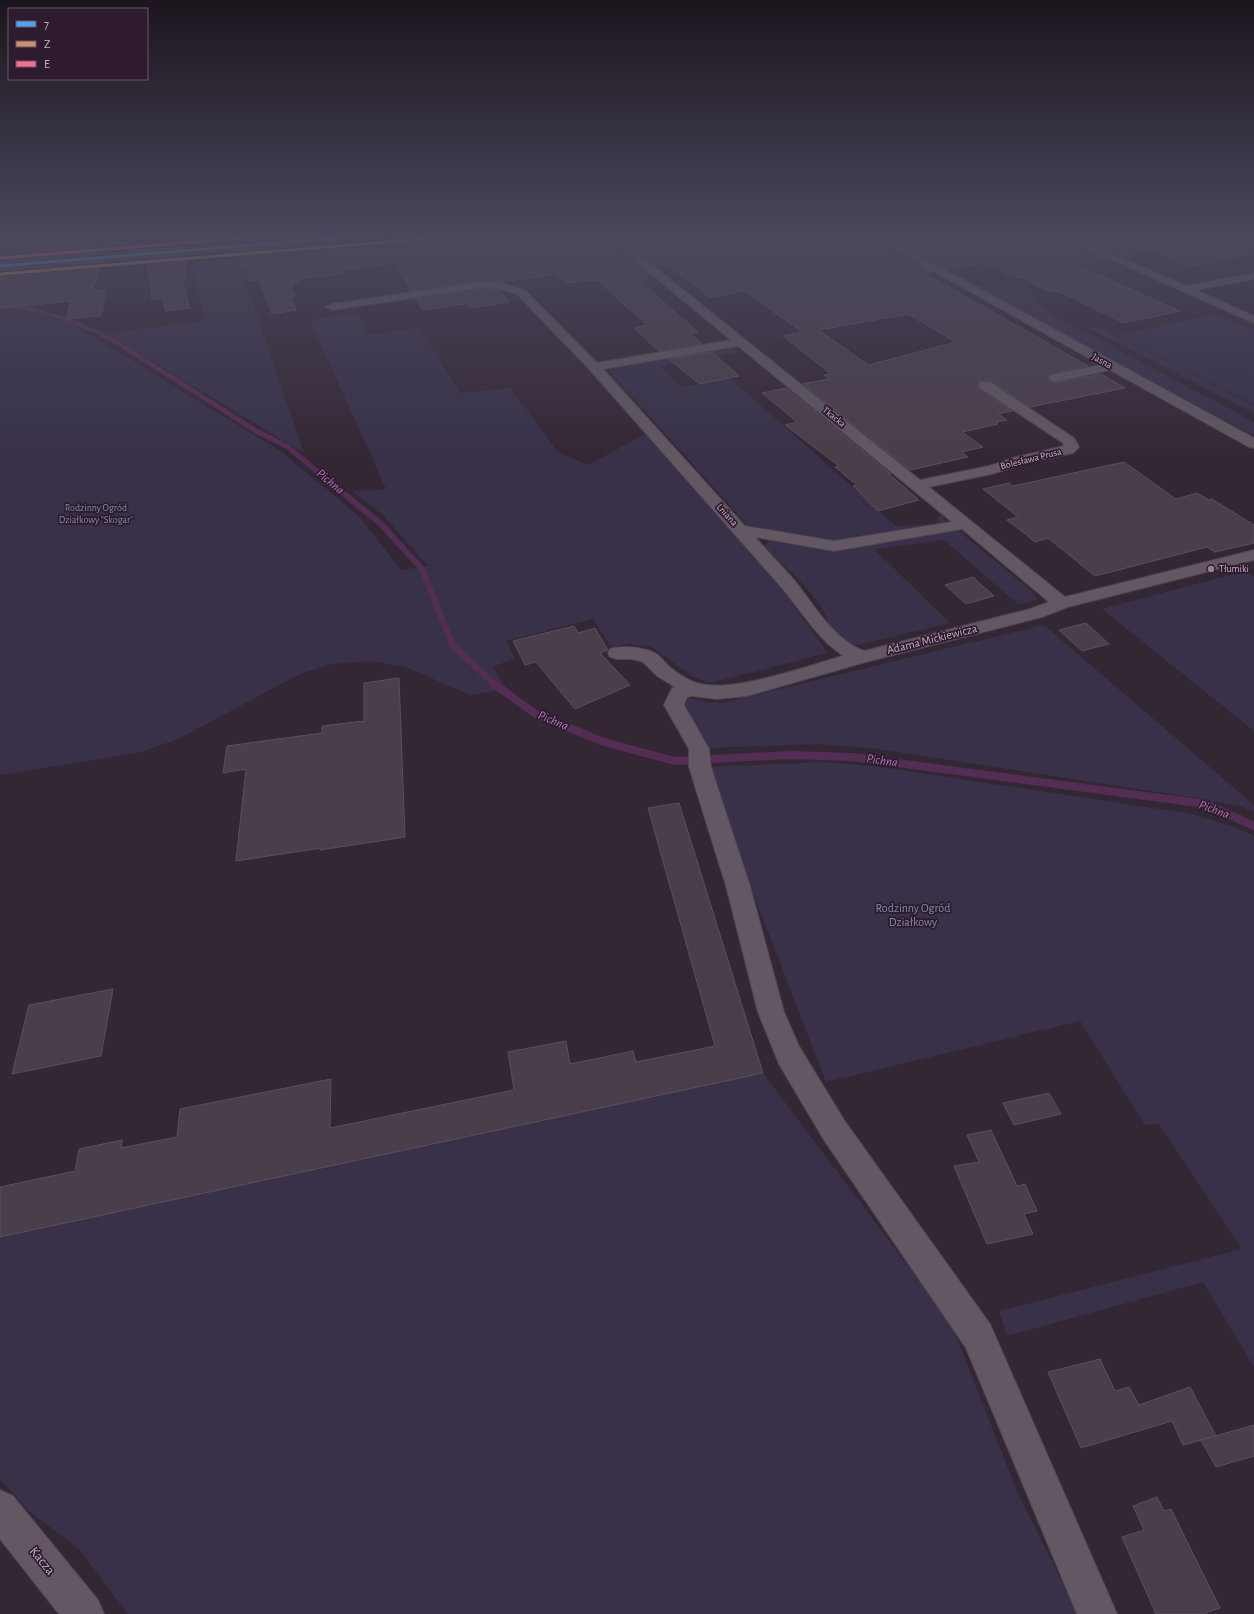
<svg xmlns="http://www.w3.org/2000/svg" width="1254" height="1614" font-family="'Alegreya Sans',sans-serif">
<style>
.green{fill:#383149}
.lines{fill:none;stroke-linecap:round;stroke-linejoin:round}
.stream-far3{stroke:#542d55;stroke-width:4}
.stream-far2{stroke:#542d55;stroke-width:5}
.stream-far1{stroke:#542d55;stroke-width:6}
.stream{stroke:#542d55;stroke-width:8}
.building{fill:#4a3e4a;stroke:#5c4f5c;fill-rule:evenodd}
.minor-casing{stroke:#4d434d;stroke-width:2}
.tertiary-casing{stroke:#4d434d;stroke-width:2}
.minor{fill:#625762;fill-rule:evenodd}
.tertiary{fill:#625762;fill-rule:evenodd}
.bus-1-casing{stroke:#2e1b2f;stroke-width:4.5}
.bus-2-casing{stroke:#2e1b2f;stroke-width:4.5}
.bus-3-casing{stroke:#2e1b2f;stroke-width:4.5}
.bus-1{stroke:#53a3e8;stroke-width:3}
.bus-2{stroke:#c7916a;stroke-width:3}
.bus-3{stroke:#fb6d88;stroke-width:3}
.poi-dot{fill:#938093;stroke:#2e1b2f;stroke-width:1.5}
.labels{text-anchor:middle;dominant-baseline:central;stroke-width:3.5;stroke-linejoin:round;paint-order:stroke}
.far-street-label{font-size:10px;fill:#c6b0c6;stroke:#2e1b2f}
.far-park-label{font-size:10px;fill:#7e8ea7;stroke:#2e1b2f}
.far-poi-label{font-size:10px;fill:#c6b0c6;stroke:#2e1b2f;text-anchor:start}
.street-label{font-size:12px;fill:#c6b0c6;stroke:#2e1b2f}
.park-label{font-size:12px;fill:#7e8ea7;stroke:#2e1b2f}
.water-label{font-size:13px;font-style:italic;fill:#ac78af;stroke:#2e1b2f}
.near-street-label{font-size:14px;fill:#c6b0c6;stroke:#2e1b2f}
</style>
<rect width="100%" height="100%" fill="#342734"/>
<!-- green -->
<g class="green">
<polygon points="204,231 220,231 208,232 207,238 293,231 320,231 321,233 203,243"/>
<polygon points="241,258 241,269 304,453 106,333 205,321 193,271 194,262"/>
<polygon points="1012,282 1024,288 1052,315 1254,422 1254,436 978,288"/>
<polygon points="0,303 34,312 73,325 279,450 359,516 401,570 428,566 384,516 352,491 386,489 310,320 357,313 369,335 419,327 460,393 511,388 558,452 588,465 645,434 777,582 828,653 709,683 690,675 652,647 628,644 611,647 593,619 506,641 515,658 493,667 506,689 470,695 408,668 371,661 331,664 300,674 178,739 138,753 0,775"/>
<polygon points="1216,314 1254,330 1254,365 1248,363 1254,366 1254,404 1197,375 1233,366 1196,375 1117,335"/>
<polygon points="1098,326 1254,405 1254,413 1088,328"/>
<polygon points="735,347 741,352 661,367 682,387 730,378 896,526 935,524 940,515 950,524 835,542 751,529 611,373 616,368"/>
<path d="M957,529L1034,593L1037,600L1018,604L944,540L874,549L950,623L850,647L830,631C828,601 784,566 763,546L770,541L836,550Z"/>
<polygon points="1246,571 1254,577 1254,731 1102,609"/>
<polygon points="1044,625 1254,805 1254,812 1240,806 1197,798 878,749 819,744 706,748 684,707 684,697 706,702 722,703"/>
<polygon points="822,762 880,767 1187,813 1231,826 1254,836 1254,1367 1203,1282 1007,1336 999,1311 1242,1249 1159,1124 1145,1125 1080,1021 826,1082 750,885 708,767"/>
<polygon points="763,1073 951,1323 1017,1491 1078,1614 128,1614 80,1550 29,1511 0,1479 0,1237"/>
</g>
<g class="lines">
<!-- stream-far3 -->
<path class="stream-far3" d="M0,302C46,312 86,323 126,348"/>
<!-- stream-far2 -->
<polyline class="stream-far2" points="124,347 256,431 288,447 348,497"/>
<!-- stream-far1 -->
<polyline class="stream-far1" points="347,496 381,524 422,569 452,644 495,685"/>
<!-- stream -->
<polyline class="stream" points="494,684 537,715 604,742 675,761 790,755 852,757 1206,804 1254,826"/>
</g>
<!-- building -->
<g class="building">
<polygon points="11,231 81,231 84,234 108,243 105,253 0,261 0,235"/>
<polygon points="144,231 192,231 189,246 146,250"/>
<polygon points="243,231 368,231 242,242"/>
<polygon points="548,231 598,231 649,275 642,283 698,332 690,334 702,344 659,351 634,328 647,325 597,280 566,283 555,274 501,282 479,281 411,291 394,263 343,270 345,273 299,279 300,282 292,283 294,286 290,286 295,296 290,297 296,310 272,314 259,280 250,281 246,268 241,269 242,250 368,240 368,245 389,245"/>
<path d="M612,231H861L932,272L924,273L1088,366L1051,374L1048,377L1051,382L1055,383L1101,374L1125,388L1030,407L991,381H979L978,385L979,389L1012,411L998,414L1007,420L996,422L998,424L962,432L983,447L962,452L968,457L910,470L803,384L829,379L824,375L831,374L783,336L802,332L745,291L710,297L661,260L656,266ZM908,314L956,342L869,365L865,363L819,330Z"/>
<polygon points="877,231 1048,231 1050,234 1106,259 1077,265 1180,311 1124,323 1058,291 1049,292 1021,277 1016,278 986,263 947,269"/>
<polygon points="1064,231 1254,231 1254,254 1189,266 1150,250 1121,256"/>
<polygon points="188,255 183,285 190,308 166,311 163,298 152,300 147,258"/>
<polygon points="102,262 92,291 106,290 101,316 66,319 71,301 0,308 0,270"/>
<polygon points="479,290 499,290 509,302 471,308 468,304 464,304 423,310 416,299"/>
<polygon points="712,352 739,376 699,384 669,359"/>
<polygon points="786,388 891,474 889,474 919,500 878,511 853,486 857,485 835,467 839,466 785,425 797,422 762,393"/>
<polygon points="1124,462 1176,499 1197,493 1209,500 1212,499 1254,525 1254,543 1215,552 1207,547 1095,576 1048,538 1035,542 1024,533 1007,520 1018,517 983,489 1009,483 1013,486"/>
<polygon points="973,577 994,596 966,604 945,585"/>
<polygon points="1086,623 1109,644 1082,651 1059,630"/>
<polygon points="574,626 578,633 595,628 608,650 600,653 630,685 575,709 536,662 525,665 513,641"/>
<polygon points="399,678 405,837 320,850 321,848 236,861 246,769 223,773 227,746 322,733 322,726 364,721 364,683"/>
<polygon points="679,803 763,1073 0,1237 0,1187 75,1171 79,1149 122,1140 121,1148 177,1137 180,1109 331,1079 330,1128 514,1090 508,1052 566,1041 570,1064 633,1051 636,1062 715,1046 648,808"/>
<polygon points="113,989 101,1056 12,1074 29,1005"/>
<polygon points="1049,1093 1061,1114 1014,1125 1003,1103"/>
<polygon points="991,1130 1017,1186 1025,1184 1037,1211 1024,1214 1033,1234 987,1244 954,1166 979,1162 967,1135"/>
<polygon points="1100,1359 1115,1391 1129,1387 1139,1405 1190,1387 1216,1436 1183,1445 1172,1421 1081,1448 1048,1372"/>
<polygon points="1254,1425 1254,1456 1216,1467 1201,1440"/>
<polygon points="1157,1497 1164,1511 1171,1509 1220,1608 1203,1614 1156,1614 1122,1537 1144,1530 1133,1506"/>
</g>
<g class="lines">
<defs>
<g id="minor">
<polygon points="82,231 95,231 135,245 140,249 139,255 134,258 130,257 129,249 84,233"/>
<path d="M599,231H610L920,480L989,466L1016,457L1064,446L1063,443L980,388L979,385L980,382H990L1074,438L1079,447L1073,453L1025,464L992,474L929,487L1065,597L1254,550V560L1068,607L1042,617L866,662L747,696L717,699L692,696L687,697L684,705L709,749L711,767L750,886L784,1012L799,1046L844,1120L990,1324L1117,1614H1077L966,1348L824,1140L779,1064L758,1012L726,886L689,767V749L664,705L672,688L675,687L657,676L643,662L632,659H617L610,657L608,653L610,649C622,645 647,647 658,655C662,658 666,664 671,668C677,673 689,681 697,683C731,694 807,666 843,656L827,643L814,629L782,588L590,370L517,294L500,289L479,288L332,310L326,307L332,304L479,282L500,283L525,290L597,363L731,340ZM738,346L952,522L834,541L745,526L603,369ZM962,529L1049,602L1030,609L864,651C834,640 814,605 795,581C782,566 768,552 755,537L834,551Z"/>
<polygon points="862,231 874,231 1254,438 1254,448 1249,447 1110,370 1055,382 1051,381 1049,378 1051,375 1101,365"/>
<polygon points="1049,231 1061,231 1186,286 1254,273 1254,279 1196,290 1254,316 1254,323 1051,233"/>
<polygon points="0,1490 13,1496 98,1600 104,1614 59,1614 0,1539"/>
</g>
<polygon id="tertiary" points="390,231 427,231 422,234 0,269 0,263"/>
</defs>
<!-- minor casing -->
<use href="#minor" class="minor-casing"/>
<!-- tertiary casing -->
<use href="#tertiary" class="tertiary-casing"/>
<!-- minor -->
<use href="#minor" class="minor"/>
<!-- tertiary -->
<use href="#tertiary" class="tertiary"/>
<defs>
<polyline id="bus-1" points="0,266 422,231"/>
<polyline id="bus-2" points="1,274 423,239"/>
<polyline id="bus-3" points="0,258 328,231"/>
</defs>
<!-- bus-1 casing -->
<use href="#bus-1" class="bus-1-casing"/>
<!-- bus-2 casing -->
<use href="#bus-2" class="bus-2-casing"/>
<!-- bus-3 casing -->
<use href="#bus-3" class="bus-3-casing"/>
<!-- bus-1 -->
<use href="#bus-1" class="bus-1"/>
<!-- bus-2 -->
<use href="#bus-2" class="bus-2"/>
<!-- bus-3 -->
<use href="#bus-3" class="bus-3"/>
</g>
<!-- sky -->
<linearGradient id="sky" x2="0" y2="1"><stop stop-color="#1d151d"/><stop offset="0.51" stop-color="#4a475c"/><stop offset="1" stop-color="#4a475c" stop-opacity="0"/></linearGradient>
<rect width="1254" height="457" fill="url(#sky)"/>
<!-- markers -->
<circle class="poi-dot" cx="1211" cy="569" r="4"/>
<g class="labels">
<!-- far-street labels -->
<g class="far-street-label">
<text transform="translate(1102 361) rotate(29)">Jasna</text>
<text transform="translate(834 417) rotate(39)">Tkacka</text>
<text transform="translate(1031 459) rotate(-14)">Bolesława Prusa</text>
<text transform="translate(727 515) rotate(48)">Lniana</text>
</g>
<!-- far-park labels -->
<g class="far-park-label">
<text x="96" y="508">Rodzinny Ogród<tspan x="96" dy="12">Działkowy "Skogar"</tspan></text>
</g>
<!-- far-poi labels -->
<g class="far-poi-label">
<text x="1219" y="569">Tłumiki</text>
</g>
<!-- street labels -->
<g class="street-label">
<text transform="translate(932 639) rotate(-14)">Adama Mickiewicza</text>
</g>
<!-- park labels -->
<g class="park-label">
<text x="913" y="908">Rodzinny Ogród<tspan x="913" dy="14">Działkowy</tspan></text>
</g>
<!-- water labels -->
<g class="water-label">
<text transform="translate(330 482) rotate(40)">Pichna</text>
<text transform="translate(553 721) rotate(23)">Pichna</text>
<text transform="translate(882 761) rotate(8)">Pichna</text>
<text transform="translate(1214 810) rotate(20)">Pichna</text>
</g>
<!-- near-street labels -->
<g class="near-street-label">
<text transform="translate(42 1561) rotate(51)">Kacza</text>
</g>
</g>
<!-- legend -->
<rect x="8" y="8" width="140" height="72" fill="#2e1b2f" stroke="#6b576b"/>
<rect x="16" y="21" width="20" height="6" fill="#53a3e8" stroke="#6b576b"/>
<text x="44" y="28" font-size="12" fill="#c6b0c6">7</text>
<rect x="16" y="41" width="20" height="6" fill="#c7916a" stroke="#6b576b"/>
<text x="44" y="48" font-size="12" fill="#c6b0c6">Z</text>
<rect x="16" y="61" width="20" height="6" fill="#fb6d88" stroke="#6b576b"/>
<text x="44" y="68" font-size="12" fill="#c6b0c6">E</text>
</svg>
